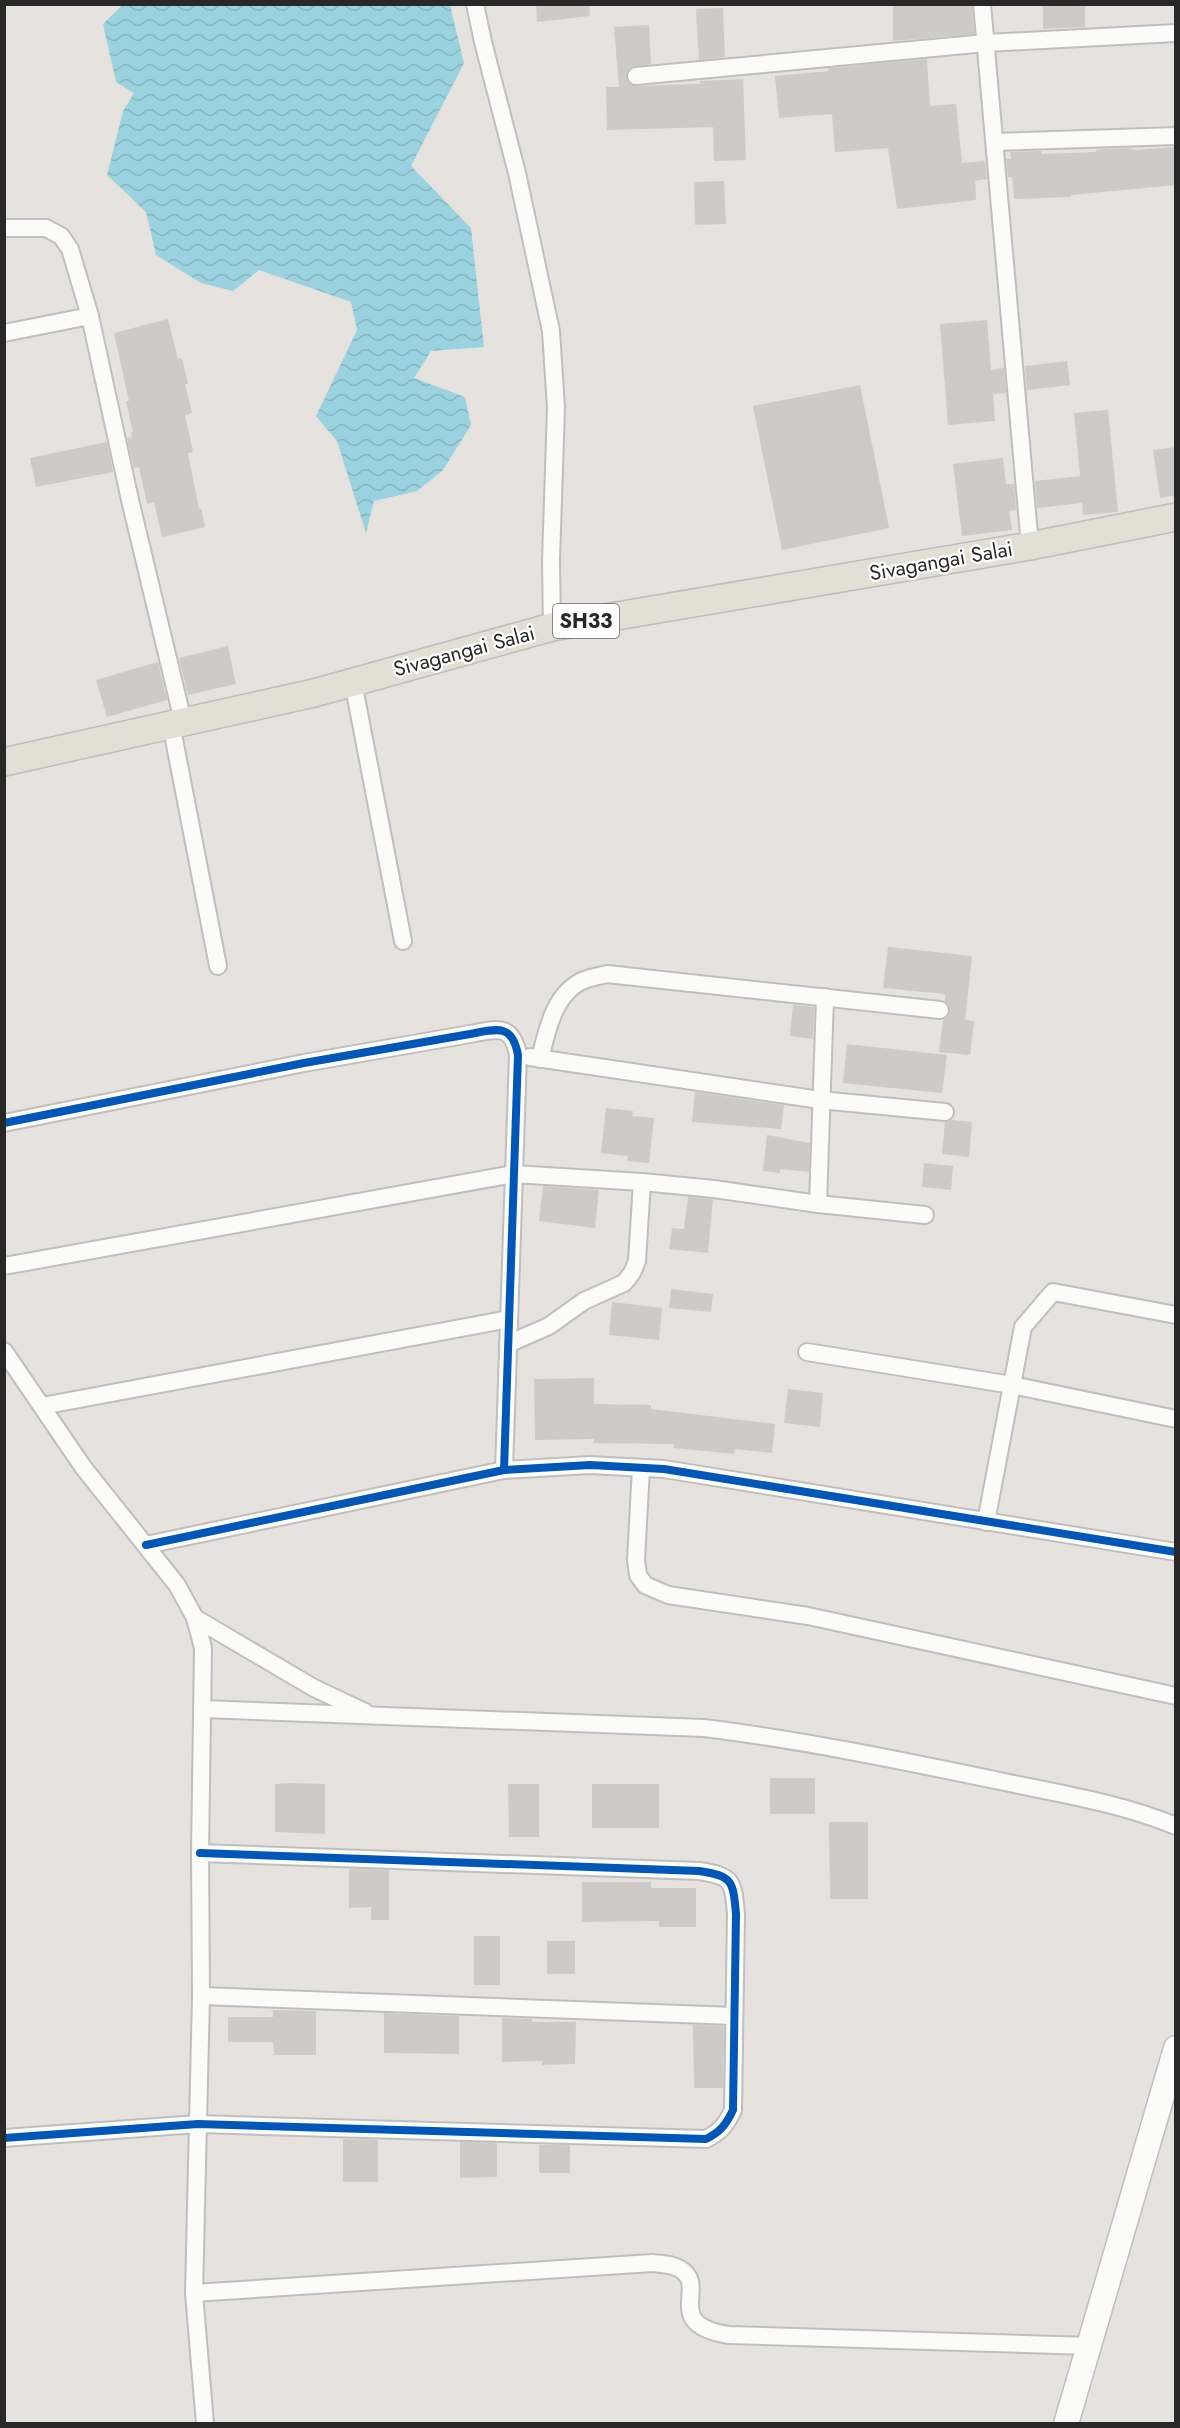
<svg xmlns="http://www.w3.org/2000/svg" width="1180" height="2428" font-family="Jost,sans-serif">
<style>
.water{fill:url(#water-waves)}
.building{fill:#cdcac8}
.lines{fill:none;stroke-linecap:round;stroke-linejoin:round}
.street-casing{stroke:#c0bfbf;stroke-width:20}
.secondary-casing{stroke:#c0bfbf;stroke-width:27}
.primary-casing{stroke:#bfbdbc;stroke-width:30}
.street{stroke:#fbfbfa;stroke-width:16}
.secondary{stroke:#fbfbfa;stroke-width:24}
.primary{stroke:#e3dfd5;stroke-width:27}
.cycleway-casing{stroke:#fff;stroke-width:11}
.cycleway{stroke:#0057b8;stroke-width:8}
.labels{text-anchor:middle;dominant-baseline:central;stroke-width:4.5;stroke-linejoin:round;paint-order:stroke}
.shield{fill:#fff;stroke:#686868;stroke-width:1.5}
.shield-label{font-size:20px;font-weight:bold;fill:#282828}
.street-label{font-size:21px;fill:#282828;stroke:#fff}
</style>
<defs>
<pattern id="water-waves" width="16" height="10" patternUnits="userSpaceOnUse" patternTransform="scale(1.5)"><rect width="16" height="10" fill="#9ad3df"/><path d="M0 5q4-4 8 0t8 0" fill="none" stroke="#85b5bf"/></pattern>
</defs>
<rect width="100%" height="100%" fill="#e6e2de"/>
<!-- water -->
<polygon class="water" points="124,4 450,5 464,63 411,166 471,228 484,347 431,351 414,378 465,397 471,425 443,470 417,491 374,501 366,533 337,441 316,416 357,330 351,302 259,270 233,291 201,283 156,255 146,212 107,175 123,111 134,93 116,82 103,24"/>
<!-- building -->
<g class="building">
<polygon points="536,4 589,4 590,16 537,22"/>
<polygon points="893,4 972,4 974,34 893,41"/>
<polygon points="1043,4 1085,4 1085,27 1043,29"/>
<polygon points="723,8 725,57 699,60 696,9"/>
<polygon points="649,25 651,64 629,68 626,76 628,83 637,86 700,84 700,81 743,79 746,160 714,161 713,127 607,130 606,87 619,87 614,27"/>
<polygon points="927,59 930,106 956,104 962,163 985,161 987,179 975,181 976,200 897,209 888,148 835,152 832,114 779,118 775,76 829,71 828,68"/>
<polygon points="1176,147 1176,185 1071,195 1071,197 1014,199 1012,177 1008,177 1006,159 1011,159 1010,152 1041,151 1041,154 1096,152 1096,150 1102,149 1132,148 1133,150"/>
<polygon points="724,181 726,224 695,225 694,182"/>
<polygon points="168,319 178,359 182,358 188,384 185,384 192,413 185,415 193,452 188,453 199,509 201,509 205,527 162,537 154,502 147,504 139,467 134,468 127,438 132,437 131,432 133,432 126,401 129,401 114,333"/>
<polygon points="987,320 991,370 1004,368 1006,393 993,394 995,421 948,425 940,324"/>
<polygon points="1067,361 1070,385 1027,390 1025,366"/>
<polygon points="860,385 889,528 782,550 753,406"/>
<polygon points="1108,410 1118,512 1083,515 1082,503 1037,508 1035,481 1080,476 1074,413"/>
<polygon points="107,442 113,472 36,487 30,458"/>
<polygon points="1176,447 1176,495 1160,498 1153,450"/>
<polygon points="1003,458 1006,484 1014,484 1016,510 1009,511 1012,530 962,536 953,464"/>
<polygon points="228,646 236,684 188,695 179,658"/>
<polygon points="158,662 167,700 107,717 96,680"/>
<polygon points="888,947 972,956 965,1020 974,1021 970,1055 939,1052 943,1020 948,1017 950,1011 949,1005 945,1001 945,994 883,988"/>
<polygon points="793,1005 814,1007 813,1039 790,1036"/>
<polygon points="847,1044 947,1055 942,1093 843,1083"/>
<polygon points="695,1092 784,1105 781,1129 692,1122"/>
<polygon points="606,1108 633,1111 632,1116 654,1118 649,1163 627,1161 628,1156 601,1153"/>
<polygon points="952,1120 972,1122 969,1157 942,1154 945,1122"/>
<polygon points="767,1135 810,1143 809,1172 780,1169 780,1173 763,1171"/>
<polygon points="924,1163 953,1166 951,1190 922,1187"/>
<polygon points="543,1186 599,1190 595,1228 539,1221"/>
<polygon points="688,1197 713,1199 708,1253 669,1249 672,1228 684,1229"/>
<polygon points="671,1289 713,1294 711,1312 669,1308"/>
<polygon points="612,1302 662,1308 659,1340 609,1335"/>
<polygon points="594,1378 594,1404 651,1405 651,1409 775,1424 772,1453 735,1449 734,1454 674,1448 674,1444 594,1443 594,1439 535,1440 534,1379"/>
<polygon points="788,1389 823,1393 820,1427 784,1423"/>
<rect x="770" y="1778" width="45" height="36"/>
<polygon points="293,1783 325,1784 325,1834 275,1832 275,1784"/>
<polygon points="508,1784 539,1784 539,1837 509,1837"/>
<rect x="592" y="1784" width="67" height="44"/>
<polygon points="829,1822 868,1822 868,1899 830,1899"/>
<polygon points="349,1869 389,1870 389,1920 371,1920 371,1907 349,1908"/>
<polygon points="582,1882 651,1882 651,1888 696,1888 696,1927 659,1927 659,1921 582,1922"/>
<rect x="474" y="1936" width="26" height="49"/>
<rect x="547" y="1941" width="28" height="33"/>
<polygon points="273,2010 316,2011 316,2055 274,2055 273,2042 228,2042 228,2017 273,2017"/>
<polygon points="384,2013 459,2016 459,2054 384,2053"/>
<polygon points="502,2018 532,2019 532,2022 576,2022 575,2064 542,2065 542,2061 502,2062"/>
<polygon points="693,2025 724,2026 723,2088 694,2088"/>
<polygon points="343,2139 378,2140 378,2182 343,2182"/>
<polygon points="460,2142 497,2143 497,2177 460,2178"/>
<rect x="539" y="2145" width="31" height="28"/>
</g>
<g class="lines">
<defs>
<g id="street">
<polyline points="475,4 483,42 517,173 551,331 556,408 551,560 552,627"/>
<polyline points="982,4 1030,546"/>
<polyline points="636,76 986,43 1176,33"/>
<polyline points="995,142 1176,136"/>
<polyline points="4,228 46,228 61,236 70,249 90,316 130,500 183,721"/>
<polyline points="4,333 90,316"/>
<polyline points="353,682 403,941"/>
<polyline points="171,724 218,966"/>
<polyline points="530,1057 820,1100 945,1112"/>
<path d="M540,1059C547,1030 554,993 584,980C591,977 600,976 607,974L940,1010"/>
<path d="M4,1123L304,1063L470,1034C497,1029 512,1023 518,1055L504,1470"/>
<polyline points="818,1204 825,997"/>
<polyline points="4,1266 514,1174 642,1182 714,1189 818,1204 925,1215"/>
<polyline points="508,1344 549,1326 584,1301 624,1283 632,1273 637,1261 642,1182"/>
<polyline points="4,1351 83,1467 177,1585 195,1618 203,1648 200,1853 201,1996 194,2293 205,2424"/>
<polyline points="807,1352 1012,1385 1176,1419"/>
<polyline points="42,1406 509,1319"/>
<polyline points="641,1468 636,1560 638,1575 645,1585 668,1595 808,1616 1176,1696"/>
<polyline points="986,1522 1023,1327 1053,1292 1176,1315"/>
<polyline points="146,1545 504,1470 590,1465 664,1469 1176,1552"/>
<polyline points="195,1618 314,1688 365,1712"/>
<path d="M202,1709L704,1728C802,1740 898,1760 995,1780C1055,1793 1118,1802 1176,1826"/>
<polyline points="201,1996 734,2016"/>
<path d="M4,2138L198,2124L706,2139C720,2132 726,2125 733,2110L736,1914C733,1881 733,1876 699,1871L200,1853"/>
<path d="M194,2293L652,2263C662,2264 672,2264 680,2269C710,2286 660,2324 729,2335L1089,2346"/>
</g>
<polyline id="secondary" points="1066,2424 1176,2048"/>
<polyline id="primary" points="4,762 314,693 552,627 1030,546 1176,517"/>
</defs>
<!-- street casing -->
<use href="#street" class="street-casing"/>
<!-- secondary casing -->
<use href="#secondary" class="secondary-casing"/>
<!-- primary casing -->
<use href="#primary" class="primary-casing"/>
<!-- street -->
<use href="#street" class="street"/>
<!-- secondary -->
<use href="#secondary" class="secondary"/>
<!-- primary -->
<use href="#primary" class="primary"/>
<defs>
<g id="cycleway">
<path d="M4,1123L304,1063L470,1034C497,1029 512,1023 518,1055L504,1470"/>
<polyline points="146,1545 504,1470 590,1465 664,1469 1176,1552"/>
<path d="M4,2138L198,2124L706,2139C720,2132 726,2125 733,2110L736,1914C733,1881 733,1876 699,1871L200,1853"/>
</g>
</defs>
<!-- cycleway casing -->
<use href="#cycleway" class="cycleway-casing"/>
<!-- cycleway -->
<use href="#cycleway" class="cycleway"/>
</g>
<g class="labels">
<!-- shield labels -->
<rect class="shield" x="553" y="604" width="66" height="34" rx="4.5"/>
<g class="shield-label">
<text x="586" y="621">SH33</text>
</g>
<!-- street labels -->
<g class="street-label">
<text transform="translate(941 561) rotate(-10)">Sivagangai Salai</text>
<text transform="translate(464 651) rotate(-15)">Sivagangai Salai</text>
</g>
</g>
<!-- border -->
<rect width="1180" height="2428" fill="none" stroke="#282828" stroke-width="12"/>
</svg>
